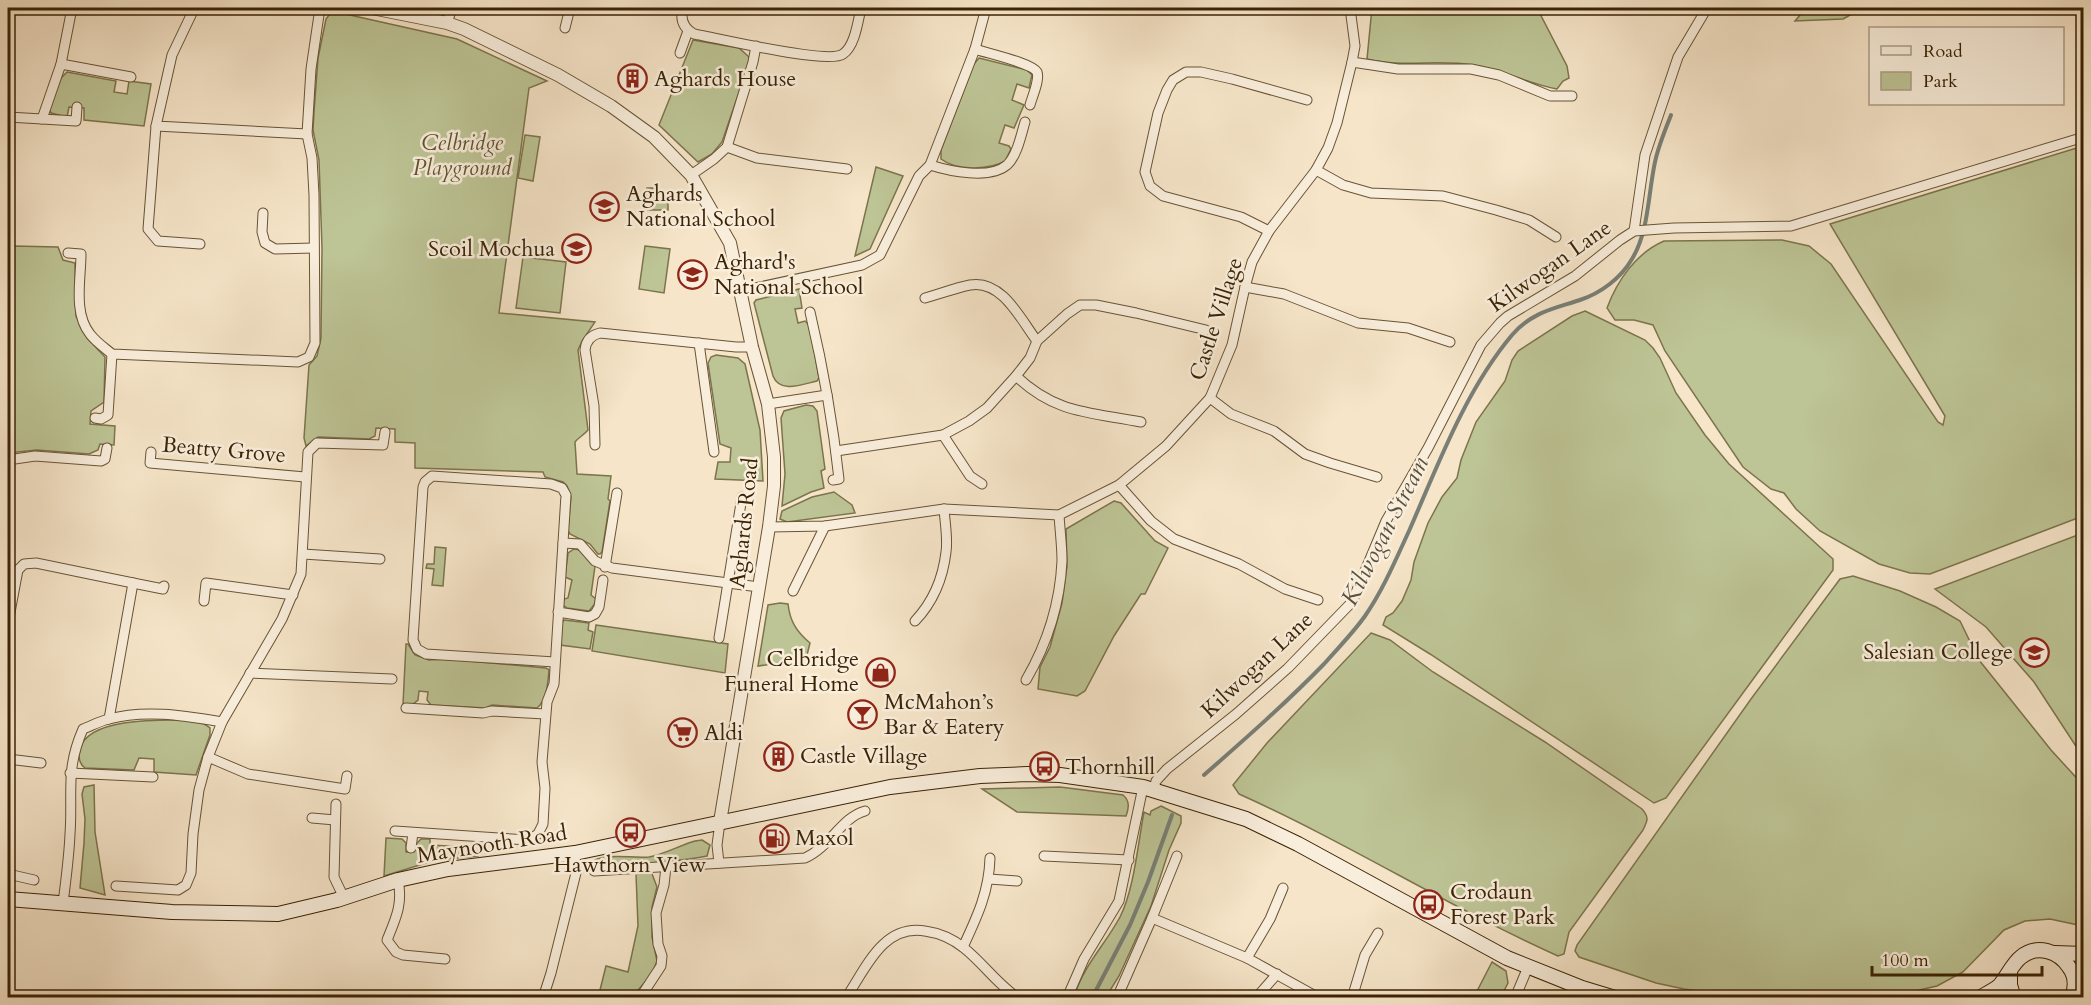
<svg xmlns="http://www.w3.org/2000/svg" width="2091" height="1005" font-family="Cardo,serif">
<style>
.green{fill:#bdc495;stroke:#7c744c;stroke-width:1.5}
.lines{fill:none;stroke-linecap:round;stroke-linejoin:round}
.stream{stroke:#797f76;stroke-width:4}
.minor-casing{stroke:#695435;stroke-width:11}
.tertiary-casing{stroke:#695435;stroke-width:14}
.secondary-casing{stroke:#3a2304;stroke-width:16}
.minor{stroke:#f9eedc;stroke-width:9}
.tertiary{stroke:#f9eedc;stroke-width:12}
.secondary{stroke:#f9eedc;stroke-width:14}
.labels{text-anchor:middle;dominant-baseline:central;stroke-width:5;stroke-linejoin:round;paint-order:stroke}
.poi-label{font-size:22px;fill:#3a2304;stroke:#f9eedc;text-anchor:start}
.park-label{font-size:22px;font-style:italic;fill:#615330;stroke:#f9eedc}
.street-label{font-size:22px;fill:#3a2304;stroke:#f9eedc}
.water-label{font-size:24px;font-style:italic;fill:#5a513d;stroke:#f9eedc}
</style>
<rect width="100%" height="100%" fill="#f6e5c9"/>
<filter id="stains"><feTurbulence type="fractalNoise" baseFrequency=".00333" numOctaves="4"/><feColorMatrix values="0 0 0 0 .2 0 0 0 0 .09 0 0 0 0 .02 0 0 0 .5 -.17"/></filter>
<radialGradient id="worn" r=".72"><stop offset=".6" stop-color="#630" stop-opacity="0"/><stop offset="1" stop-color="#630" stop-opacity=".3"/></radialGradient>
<!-- green -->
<g class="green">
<path d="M1372,8H1537L1567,66L1569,78L1563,81L1557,89C1528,84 1502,69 1473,65C1438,59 1402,68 1367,59Z"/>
<polygon points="1806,8 1863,8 1843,19 1795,21"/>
<path d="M332,11L457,39L547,81L529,88L499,313L595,322L582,341L578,350L588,430C584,435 579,437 575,442L577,474L611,476L608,499L610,501L602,552L600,554H598L590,544L570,534L568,530L571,497L567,486L563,482L545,477L543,472L415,468V443L395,442V429L376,428L375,436L369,439L318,437L306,446L304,438L309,365L317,356L321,338L322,248L319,160L313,130L314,112L318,58L326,19Z"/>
<polygon points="693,40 739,48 749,57 749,63 722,142 712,154 698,162 659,125"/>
<path d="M979,58L1027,70L1032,75L1029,88L1017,84L1012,100L1024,105L1014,128L1005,125L999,143L1009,146L1011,149L1005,161C990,170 956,171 941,159V150L974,64Z"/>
<polygon points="67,72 116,81 114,92 127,94 129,81 151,84 144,126 84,120 84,108 69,107 67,117 51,113 49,108 61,78"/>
<polygon points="525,135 540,137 533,181 518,178"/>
<path d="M2083,146V516L1930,574L1910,573L1879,564L1820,531L1796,509L1784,493L1771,489L1743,467L1665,351L1653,325L1634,320H1615L1607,308C1617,281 1636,253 1664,241L1782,240L1809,246L1831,264L1938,422L1943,425L1945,416L1830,224Z"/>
<polygon points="876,167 903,176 870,249 855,256"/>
<polygon points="647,188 653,188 668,204 668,210 647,210 643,207"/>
<polygon points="13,246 58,247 63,260 75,263 76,316 87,338 105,357 104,402 91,411 90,424 115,426 114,445 100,444 98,450 89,454 37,450 8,453 8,289 14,287 11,250"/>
<polygon points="645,246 670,249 664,293 639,289"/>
<polygon points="523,257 566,262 560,313 516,308"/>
<path d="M799,289L802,308L795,309L798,323L805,321L810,326L819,378L817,381C803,384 780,394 773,376L754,303L756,300Z"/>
<polygon points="1585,311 1645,340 1653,348 1660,358 1676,393 1705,435 1729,464 1833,559 1833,570 1666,798 1654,803 1430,654 1383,625 1386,617 1393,613 1402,601 1411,580 1414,562 1428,523 1442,497 1457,478 1461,460 1476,422 1505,381 1512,360 1518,351 1572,316"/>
<polygon points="716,355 738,358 745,364 760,430 763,481 715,479 718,462 730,462 731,448 720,444 708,363 711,357"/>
<polygon points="806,405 813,406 817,411 825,469 821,471 824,488 811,492 782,506 785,474 781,418 784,411"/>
<polygon points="834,492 852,505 855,513 787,522 780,519 782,511 812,497"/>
<polygon points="1114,501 1121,503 1155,541 1168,548 1145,594 1141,594 1114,636 1085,691 1077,696 1038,689 1040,667 1050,647 1062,603 1067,566 1066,529"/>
<polygon points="2083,533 2084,533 2083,757 2034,682 1986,627 1935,589"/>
<polygon points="435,547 446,548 443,586 432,585 434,569 426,568 427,564 434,564"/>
<polygon points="574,549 580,550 595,566 591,595 596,599 594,605 589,611 567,608 563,605 564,599 568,598 572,580 565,577 568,553"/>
<polygon points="1853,576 1900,591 1936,607 1960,621 1979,660 2051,750 2083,785 2083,926 2050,919 2025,921 2004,930 1963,972 1937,986 1897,995 1862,997 1752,998 1684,989 1656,983 1579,957 1575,951 1577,945 1751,699 1840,579"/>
<path d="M780,603L788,604C790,622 797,632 810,643L806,659L758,666L768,605Z"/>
<polygon points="564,620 589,623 588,630 593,632 590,649 560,645 561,624"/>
<polygon points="596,625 728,644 725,673 592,651"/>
<path d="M1371,633L1390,640L1433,672L1545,742L1642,809C1649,817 1648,820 1643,830L1569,932L1564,954L1558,956C1449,907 1348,843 1239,794L1233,785L1267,743Z"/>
<path d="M406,644H408L415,655L429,660L447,659L546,668L549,670C548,682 547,700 537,708L492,705L485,708L431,705L427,700L428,692L419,691L418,700L413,704H403Z"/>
<path d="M192,720L204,724L210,728V735L196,775L154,772V759L139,758L134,770L85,768C78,763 78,756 80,748C90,716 166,720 192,720Z"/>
<polygon points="94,785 95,832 105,895 80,888 84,843 85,819 82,794 84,787"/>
<path d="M1060,787L1123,795C1130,801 1129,808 1126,816L1017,812L982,789Z"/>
<path d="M1161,806L1181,816V823L1169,850L1151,906L1119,976L1106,997H1074C1083,966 1105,945 1120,917C1134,890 1138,843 1144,812L1150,815L1151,811Z"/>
<polygon points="386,838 402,839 406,843 406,852 414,852 415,845 421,839 430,839 430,845 465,847 464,850 477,851 478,856 436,860 384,876"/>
<path d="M702,840L710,845L707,856C688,860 669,861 650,863C635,863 600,860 589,868L588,864C605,851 630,859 649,857C662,855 681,845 695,841Z"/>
<polygon points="636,874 652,874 657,887 652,907 652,937 657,961 652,974 632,997 598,998 606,966 628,972 638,926"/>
<polygon points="1492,962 1506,971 1508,983 1501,997 1474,997"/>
</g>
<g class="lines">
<!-- stream -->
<g class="stream">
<path d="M1204,775C1245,739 1286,703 1324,664C1338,648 1353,633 1365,616C1383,590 1396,559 1409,531C1438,465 1465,391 1512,335C1532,312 1553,309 1580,300C1601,293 1621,278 1632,259C1649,231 1648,194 1655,162C1658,147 1665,130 1671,115"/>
<polyline points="1092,998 1130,925 1148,882 1172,815"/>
</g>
<defs>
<g id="minor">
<polyline points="72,8 61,64 42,119 76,121 77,107"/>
<path d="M683,8C680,19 683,28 694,34C718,38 828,65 843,54C855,46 858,21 861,8"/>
<polyline points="193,11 172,55 156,126 307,134"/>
<polyline points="447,23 452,8"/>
<polyline points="565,28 570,8"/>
<path d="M975,49C986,53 1032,63 1037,72C1040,80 1032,97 1030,105"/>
<polyline points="680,53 688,31"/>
<polyline points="1352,62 1398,69 1471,69 1499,75 1550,96 1572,96"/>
<polyline points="61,64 131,77"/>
<polyline points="8,117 42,119"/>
<polyline points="156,126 148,229 158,241 200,244"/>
<polyline points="727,147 753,62 756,46"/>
<path d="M930,165C949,171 990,180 1007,165C1017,156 1021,135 1025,122"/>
<polyline points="1316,170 1343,185 1371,193 1443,196 1496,210 1529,220 1556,237"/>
<polyline points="691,175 714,159 727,147 757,158 847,169"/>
<polyline points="263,213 262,232 265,243 275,249 314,248"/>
<polyline points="1269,231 1241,217 1163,196 1150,186 1145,172 1158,113 1167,90 1173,80 1186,72 1201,72 1232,79 1307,100"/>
<polyline points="1634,231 1645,155 1678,57 1707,8"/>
<path d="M68,253L81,254C81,279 73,313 90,334C96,342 105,348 112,354L298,362L309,357L315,343L314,195L312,158L307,134L311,69L320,8"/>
<polyline points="1245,287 1284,294 1358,323 1408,328 1450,342"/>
<polyline points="741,291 862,265 880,255 919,176 930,165 975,49 986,8"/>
<path d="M925,298C940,294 955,288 970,285C1002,279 1021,320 1037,341"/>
<path d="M810,312C823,367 833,423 839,479L833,480"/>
<polyline points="699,343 714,452"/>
<path d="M1016,376C1056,414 1090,412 1141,422"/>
<polyline points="1210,398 1231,414 1274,431 1305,454 1330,463 1377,477"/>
<polyline points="768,404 827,395"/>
<polyline points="95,418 101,419 108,415 112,354"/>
<polyline points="943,435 970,476 982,484"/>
<path d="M595,445L594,406L585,350C586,341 591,335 600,333L736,347H752"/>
<polyline points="836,451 943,435 969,421 987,408 1016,376 1030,358 1037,341 1067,314 1080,305 1096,305 1136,313 1206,330"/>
<polyline points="151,452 150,463 305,477"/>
<polyline points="8,460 35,456 101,461 105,459 107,448"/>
<polyline points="1119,485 1151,521 1174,539 1239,564 1285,589 1318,600"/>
<polyline points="769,527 825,526 944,509 1059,515 1119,485 1166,446 1210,398 1232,345 1245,287 1252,262 1269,231 1316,170 1328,148 1337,123 1352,62 1355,46 1350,8"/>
<polyline points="563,543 580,544 595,561 612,568 759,587"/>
<polyline points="303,554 380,559"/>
<polyline points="605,567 617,493"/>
<polyline points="133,583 163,589 164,586"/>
<polyline points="793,591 825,526"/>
<polyline points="204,601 206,583 293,595"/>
<polyline points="558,612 589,617 595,614 599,607 603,580"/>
<path d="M915,621C933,602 943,578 946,552C948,539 945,523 944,509"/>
<polyline points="8,623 18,570 24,564 36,563 133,583 109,719"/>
<polyline points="719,638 742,497"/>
<polyline points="250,673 392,679"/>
<path d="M1026,680C1047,644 1060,603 1062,561C1062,546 1060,531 1059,515"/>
<polyline points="406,708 483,713 492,711 545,714"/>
<polyline points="222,722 208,757 248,774 345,789 347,776"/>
<polyline points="8,759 41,763"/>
<polyline points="70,773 153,777"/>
<polyline points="1154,789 1156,781 1167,769 1236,714 1288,668 1352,602 1386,521 1428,448 1481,345 1500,323 1508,316 1575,276 1620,240 1634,231 1674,228 1791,226 2084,137"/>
<polyline points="336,804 334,877 344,898"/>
<polyline points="312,818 335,820"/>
<polyline points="395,831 528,840 538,834 543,824 545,788 542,762 547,702 554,684 566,495 562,488 551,484 432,476 425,482 423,487 413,640 417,649 426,654 555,662"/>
<polyline points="411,848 413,833"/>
<polyline points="1044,856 1129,860"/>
<polyline points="719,863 717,845 720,822"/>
<path d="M594,871L805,858C830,847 842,817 865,811"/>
<polyline points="8,874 34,880"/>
<polyline points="989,879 1017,881"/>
<path d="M398,880C403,904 396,918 387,940L396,952L403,955L445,959"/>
<polyline points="116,886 178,890 186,885 191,873 193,834 199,790 208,757"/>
<path d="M63,903C66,880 69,857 70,834C73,792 65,770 83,729C91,726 100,721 109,719C146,709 185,716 222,722L282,619L301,574L308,452L317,443L383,445L385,432"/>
<polyline points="1152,918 1177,856"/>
<path d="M963,947C977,917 989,892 990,858"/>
<polyline points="1247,958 1270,919 1283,888"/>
<polyline points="1120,991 1152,918 1247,958 1319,998"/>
<polyline points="543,998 551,973 576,873 575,853"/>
<polyline points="640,998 661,966 662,956 658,944 656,913 664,885 666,867"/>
<path d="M846,998C866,968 883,924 925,931C939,933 953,939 964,948C983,963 997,984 1018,998"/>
<polyline points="1067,998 1084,959 1119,901 1143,787"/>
<polyline points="1256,998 1277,974"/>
<polyline points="1352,998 1365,955 1378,933"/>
<polyline points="1515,998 1528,967"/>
</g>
<polyline id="tertiary" points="372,8 447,23 464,29 558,75 611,106 654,137 691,175 730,243 752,347 768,404 774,457 774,486 769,527 720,822"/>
<g id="secondary">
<polyline points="8,899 172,912 278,914 337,900 398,880 448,869 575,853 890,787 980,776 1027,774 1060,775 1143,787 1246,819 1298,844 1507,958 1582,988 1615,998"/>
<polyline points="2055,953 2084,954"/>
<polyline points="2010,973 2010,985 2014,998"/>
<path d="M1979,998C1986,994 1993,991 1999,986C2007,977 2012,964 2021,957C2037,944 2059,951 2069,967C2076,976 2076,987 2072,998"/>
</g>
</defs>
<!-- minor casing -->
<use href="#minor" class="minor-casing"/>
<!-- tertiary casing -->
<use href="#tertiary" class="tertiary-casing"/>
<!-- secondary casing -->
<use href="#secondary" class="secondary-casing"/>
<!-- minor -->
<use href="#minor" class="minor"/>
<!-- tertiary -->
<use href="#tertiary" class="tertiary"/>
<!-- secondary -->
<use href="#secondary" class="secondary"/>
</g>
<!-- icons -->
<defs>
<symbol id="building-ring" viewBox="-11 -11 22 22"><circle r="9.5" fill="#f9eedc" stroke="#8f2418" stroke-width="1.5"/><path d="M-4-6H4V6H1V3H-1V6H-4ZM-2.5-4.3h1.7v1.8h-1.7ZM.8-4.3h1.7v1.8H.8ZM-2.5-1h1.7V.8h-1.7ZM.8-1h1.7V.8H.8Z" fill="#8f2418"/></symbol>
<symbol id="school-ring" viewBox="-11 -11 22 22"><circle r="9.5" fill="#f9eedc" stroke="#8f2418" stroke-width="1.5"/><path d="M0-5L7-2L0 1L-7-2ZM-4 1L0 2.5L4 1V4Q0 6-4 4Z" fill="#8f2418"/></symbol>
<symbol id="shop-ring" viewBox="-11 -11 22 22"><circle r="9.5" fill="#f9eedc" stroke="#8f2418" stroke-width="1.5"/><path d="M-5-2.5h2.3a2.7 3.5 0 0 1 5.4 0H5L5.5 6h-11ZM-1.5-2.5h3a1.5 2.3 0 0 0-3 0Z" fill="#8f2418"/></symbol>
<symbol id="bar-ring" viewBox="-11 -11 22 22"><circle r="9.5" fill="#f9eedc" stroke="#8f2418" stroke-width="1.5"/><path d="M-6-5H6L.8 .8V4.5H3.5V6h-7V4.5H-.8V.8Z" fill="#8f2418"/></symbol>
<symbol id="supermarket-ring" viewBox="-11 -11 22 22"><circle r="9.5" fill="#f9eedc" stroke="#8f2418" stroke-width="1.5"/><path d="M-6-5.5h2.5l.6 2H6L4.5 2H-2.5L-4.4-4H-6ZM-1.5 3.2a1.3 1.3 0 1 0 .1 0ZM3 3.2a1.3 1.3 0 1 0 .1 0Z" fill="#8f2418"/></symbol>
<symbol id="bus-ring" viewBox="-11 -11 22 22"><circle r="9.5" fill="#f9eedc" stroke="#8f2418" stroke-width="1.5"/><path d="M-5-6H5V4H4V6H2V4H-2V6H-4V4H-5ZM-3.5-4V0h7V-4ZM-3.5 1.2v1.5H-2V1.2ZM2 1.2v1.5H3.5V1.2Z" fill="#8f2418"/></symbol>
<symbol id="fuel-ring" viewBox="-11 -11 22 22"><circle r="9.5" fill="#f9eedc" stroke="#8f2418" stroke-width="1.5"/><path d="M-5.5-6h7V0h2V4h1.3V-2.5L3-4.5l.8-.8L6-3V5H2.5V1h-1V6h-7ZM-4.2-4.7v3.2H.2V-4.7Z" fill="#8f2418"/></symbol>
</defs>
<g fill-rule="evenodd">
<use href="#building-ring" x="616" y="62" width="33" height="33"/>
<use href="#school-ring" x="588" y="190" width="33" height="33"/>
<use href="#school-ring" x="560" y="232" width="33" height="33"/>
<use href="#school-ring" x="676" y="258" width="33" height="33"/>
<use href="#school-ring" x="2018" y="636" width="33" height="33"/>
<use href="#shop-ring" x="864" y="656" width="33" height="33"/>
<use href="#bar-ring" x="846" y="698" width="33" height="33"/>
<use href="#supermarket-ring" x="666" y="716" width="33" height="33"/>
<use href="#building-ring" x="762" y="740" width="33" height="33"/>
<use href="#bus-ring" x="1028" y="750" width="33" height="33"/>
<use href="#bus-ring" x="614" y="816" width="33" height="33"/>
<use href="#fuel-ring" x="758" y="822" width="33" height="33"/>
<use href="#bus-ring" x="1412" y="888" width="33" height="33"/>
</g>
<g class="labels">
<!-- poi labels -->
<g class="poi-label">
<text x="654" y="79">Aghards House</text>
<text x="626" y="194">Aghards<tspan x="626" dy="25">National School</tspan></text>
<text x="555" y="249" text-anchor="end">Scoil Mochua</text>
<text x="714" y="262">Aghard's<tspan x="714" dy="25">National School</tspan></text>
<text x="2013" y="652" text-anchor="end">Salesian College</text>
<text x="859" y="659" text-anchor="end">Celbridge<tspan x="859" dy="25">Funeral Home</tspan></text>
<text x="884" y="702">McMahon’s<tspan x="884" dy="25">Bar &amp; Eatery</tspan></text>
<text x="704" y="733">Aldi</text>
<text x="800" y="756">Castle Village</text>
<text x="1065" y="767">Thornhill</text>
<text x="795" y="838">Maxol</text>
<text x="630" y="865" text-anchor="middle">Hawthorn View</text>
<text x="1450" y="892">Crodaun<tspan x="1450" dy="25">Forest Park</tspan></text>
</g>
<!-- park labels -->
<g class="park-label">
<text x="462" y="143">Celbridge<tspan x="462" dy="25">Playground</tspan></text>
</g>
<!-- street labels -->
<g class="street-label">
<text transform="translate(1550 266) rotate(-35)">Kilwogan Lane</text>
<text transform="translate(1216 319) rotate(-72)">Castle Village</text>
<text transform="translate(224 450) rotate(5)">Beatty Grove</text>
<text transform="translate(744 523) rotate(-84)">Aghards Road</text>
<text transform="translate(1257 665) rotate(-43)">Kilwogan Lane</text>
<text transform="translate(492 844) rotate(-9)">Maynooth Road</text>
</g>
<!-- water labels -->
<g class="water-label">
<text transform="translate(1385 531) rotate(-63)">Kilwogan Stream</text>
</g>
</g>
<!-- margin -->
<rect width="2091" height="1005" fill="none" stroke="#f6e5c9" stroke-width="30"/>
<rect x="9" y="9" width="2073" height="987" fill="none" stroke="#3a2304" stroke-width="3"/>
<rect x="15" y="15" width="2061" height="975" fill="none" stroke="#3a2304" stroke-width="1.5"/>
<!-- legend -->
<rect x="1869" y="27" width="195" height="78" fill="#f9eedc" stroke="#ad9d86" stroke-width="1.5"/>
<rect x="1881" y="46" width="30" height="9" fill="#f9eedc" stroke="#ad9d86" stroke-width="1.5"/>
<text x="1923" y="57" font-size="18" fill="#3a2304">Road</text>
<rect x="1881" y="72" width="30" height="18" fill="#bdc495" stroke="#ad9d86" stroke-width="1.5"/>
<text x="1923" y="87" font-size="18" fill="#3a2304">Park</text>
<!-- scale -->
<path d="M1872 966v9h170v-9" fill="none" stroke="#3a2304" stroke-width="3"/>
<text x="1881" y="966" font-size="18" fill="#3a2304" stroke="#f9eedc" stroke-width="4.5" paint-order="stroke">100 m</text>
<rect width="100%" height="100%" filter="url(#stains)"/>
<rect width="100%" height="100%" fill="url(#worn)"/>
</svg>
